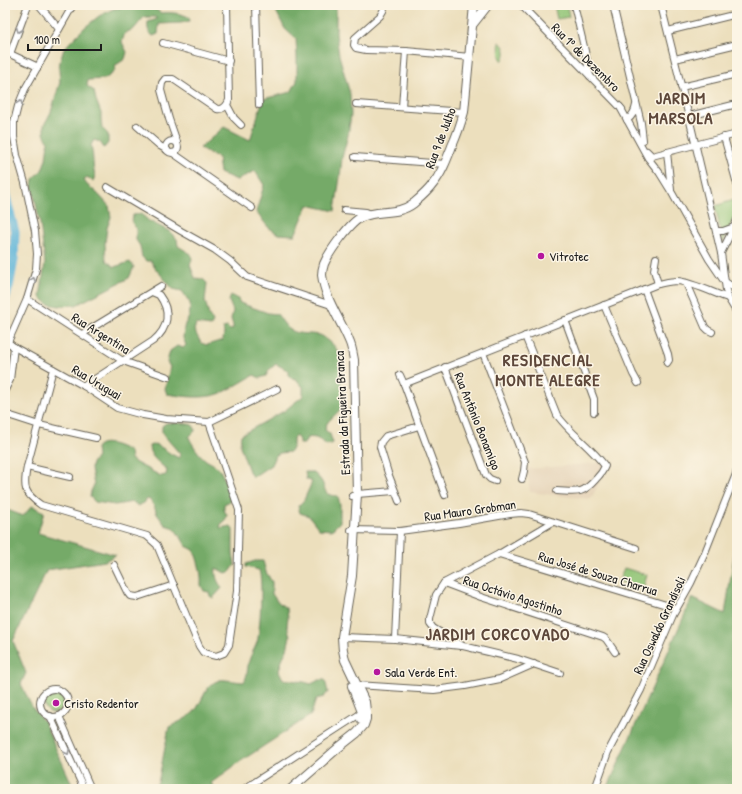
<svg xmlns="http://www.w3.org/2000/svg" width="742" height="794" font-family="'Patrick Hand',sans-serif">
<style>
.built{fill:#e3d0b4}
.green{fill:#92c577;stroke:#57704a}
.forest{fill:#75aa68;stroke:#486342}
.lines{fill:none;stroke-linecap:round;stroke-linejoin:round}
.river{stroke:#5bb3d8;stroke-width:9}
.minor-casing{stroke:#656054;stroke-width:8}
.major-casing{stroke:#656054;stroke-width:10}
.minor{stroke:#fff;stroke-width:6}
.major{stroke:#fff;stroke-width:8}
.oneway{stroke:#999}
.poi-dot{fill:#b5179e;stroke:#fcf5e5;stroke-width:1.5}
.labels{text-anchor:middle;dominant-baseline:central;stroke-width:3;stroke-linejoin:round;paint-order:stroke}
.street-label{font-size:13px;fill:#1c1c1c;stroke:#fcf5e5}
.poi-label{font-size:13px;fill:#1c1c1c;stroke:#fcf5e5;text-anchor:start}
.district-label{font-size:17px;font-weight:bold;letter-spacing:1px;fill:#5d473a;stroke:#fcf5e5}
</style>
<rect width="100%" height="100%" fill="#fcf5e5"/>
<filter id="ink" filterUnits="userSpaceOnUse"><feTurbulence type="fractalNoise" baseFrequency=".025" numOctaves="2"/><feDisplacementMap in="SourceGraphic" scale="8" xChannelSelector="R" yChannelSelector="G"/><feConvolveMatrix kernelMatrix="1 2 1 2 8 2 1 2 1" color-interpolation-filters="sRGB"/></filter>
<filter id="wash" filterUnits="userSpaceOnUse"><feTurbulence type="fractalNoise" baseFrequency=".012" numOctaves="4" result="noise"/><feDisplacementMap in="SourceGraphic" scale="16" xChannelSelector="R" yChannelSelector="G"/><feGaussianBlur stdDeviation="0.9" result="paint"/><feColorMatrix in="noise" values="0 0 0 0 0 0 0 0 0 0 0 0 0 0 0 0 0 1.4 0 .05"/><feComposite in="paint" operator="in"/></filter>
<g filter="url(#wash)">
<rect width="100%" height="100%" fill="#ecdfbd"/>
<!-- built -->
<polygon class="built" points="610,462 591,499 552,495 530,492 527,469"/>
<!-- green -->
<g class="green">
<polygon points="554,5 567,5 569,17 557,19"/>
<path d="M499,42C506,46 507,55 502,61C498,53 500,50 499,42Z"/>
<polygon points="737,199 737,209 723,243 715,206"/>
<polygon points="624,568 647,575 643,589 619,581"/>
<circle cx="54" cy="703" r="10"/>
</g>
<!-- forest -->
<g class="forest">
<path d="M134,5C144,6 153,7 161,13C169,12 183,13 190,18L189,21L181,23L159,24L158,34L153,36C148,32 147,28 148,22L157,19L155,17H144L134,29L125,33L122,42L127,52L125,59L116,65L114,72L105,79L88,80L87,86L94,91L96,100L101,113V120L102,128L108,134V143L104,148L100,142L94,140L91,145C94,155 92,166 95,176L93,181L87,177L84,180C88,188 92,188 98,194C102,198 105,202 109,206L111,217L107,228L105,243L106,260L114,267L130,262L134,267L129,278L76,305L59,306L48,304L40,297L45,263L40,223L32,186L33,179L42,170L46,159L48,142L44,133V125L51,112L60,82L59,70L60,61L64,49L71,41L84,28L99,16L113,9Z"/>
<polygon points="275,5 336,5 336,34 339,55 350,94 351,115 348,135 342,158 340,177 335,211 308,205 295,235 278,234 268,227 256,212 264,185 255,171 237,180 220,173 218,158 200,148 224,127 250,140 263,99 291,92 297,81 297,57 296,39 285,29 275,9"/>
<path d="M141,214L149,221L169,231L177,239L178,246L191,254L192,260L190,265L195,278L203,279L207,283L205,301L209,315L213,322L211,326L196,324L194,330L201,343L207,345L223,340L224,333L223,328L227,327L230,330L233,329V325L231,319L233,311L229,301L231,295L238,299L240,303L268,313L277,314C281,319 284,325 289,329C297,335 309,333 319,335C322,335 326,339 329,341C343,352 342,366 341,383C341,386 343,388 344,391C344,394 344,398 344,400C344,413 325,418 325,430L330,434L333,443L327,445C320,440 316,436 307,438L304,444H299V440L296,436L293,438V446L290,452L280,453L275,456L271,465L253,477L250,474L240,446L241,435L284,411L303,396V387L296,379L291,378L289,376V371L276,364L269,370L266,376L260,378L254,375C245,380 236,386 226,391C208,400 186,397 167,394L165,389L170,367L167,362L170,351L177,346L183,348L186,345L183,338L184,328L185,324L189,317L190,310V303L182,291L173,289L155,268L151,261H146L142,257L140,246L136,240V229L132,222L133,215Z"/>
<path d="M166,423C172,423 187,423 192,425C195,427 195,428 195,431L189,437C191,443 200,456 206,460C210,463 215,464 219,469C224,475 229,492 230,501L224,504V510L227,515L225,521L221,524L220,528L231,526L233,530V554L235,565L230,572L225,573L216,568C215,576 217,581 222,588L213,598L210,596L209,592L204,591L201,585C202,573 198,561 194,550L186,546L182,539L174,528L165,525L157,514L154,506L149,499L146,500L142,504L138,506L133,502L115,505L95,502L90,497L91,491L94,485L91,469L92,463L97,457L96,448C97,446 99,445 101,444C109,441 124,448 130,452L131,459L136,463L161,476L166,475L167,470C160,463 149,457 149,446L155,444L164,449L171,454L179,458L180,454L162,433V426Z"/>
<path d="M305,472H313C316,475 320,478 322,482C327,492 323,495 338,496L340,505V522L332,530L319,529L309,516L300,513L298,506L304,500L312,482L306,479Z"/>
<polygon points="32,506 44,512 38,533 116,555 105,561 47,570 13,641 26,673 21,684 32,707 44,722 74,789 5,789 5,509 23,516"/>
<polygon points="736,543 737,789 607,789 692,598 725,614"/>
<path d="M255,561H263L266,572L272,582V594L277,601L287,609L288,617L287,625L290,636L287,650L282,659L279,671L283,679L304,682L311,684L319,680H325L328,692L324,697L316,699L311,715L241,761L211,783L215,789H151L158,783L169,727C177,723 186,719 193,713C203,703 204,684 220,680C223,679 238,682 244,682C248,675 247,668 249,661C251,653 257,646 258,638C260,626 263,581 259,570L246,567V564Z"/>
</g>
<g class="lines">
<!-- river -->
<polyline class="river" points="5,192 15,232 14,260 9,287 5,300"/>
</g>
</g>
<g filter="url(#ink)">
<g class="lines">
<defs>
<g id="minor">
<polyline points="28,5 10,54 38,67"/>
<polyline points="39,5 59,29"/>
<polyline points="256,5 259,105"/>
<polyline points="385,5 383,11 380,16 355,38 354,45 356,48 366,50 406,51 470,57"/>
<polyline points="521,5 622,109"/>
<polyline points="574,5 585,51 590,76"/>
<polyline points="613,5 641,123 643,140"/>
<polyline points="661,5 688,113 721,253 726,290 728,298 737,313"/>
<polyline points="668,31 737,14"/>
<polyline points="163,43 229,61"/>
<polyline points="675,59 737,44"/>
<polyline points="681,87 737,74"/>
<polyline points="356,104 464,112"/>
<polyline points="227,105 234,118 241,125"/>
<polyline points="402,107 406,51"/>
<polyline points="620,107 648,158 659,172 672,193 709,259 724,281 737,290"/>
<polyline points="689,116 737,104"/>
<path d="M627,120C633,116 635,111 636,105"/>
<polyline points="137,126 160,146 167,150"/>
<polyline points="724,137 737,184"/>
<circle cx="172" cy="147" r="6"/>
<path d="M177,142L169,119L161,90L162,83L165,79H173L217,109C223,110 227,106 229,100L227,5"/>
<polyline points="647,151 652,156 737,134"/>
<polyline points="667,152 671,190"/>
<polyline points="173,153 252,208"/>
<polyline points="355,157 445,164"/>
<polyline points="107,187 181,231 215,250 230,261 247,277 331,305"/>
<polyline points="344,210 366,212 371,214"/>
<polyline points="716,231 723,231 734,227"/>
<polyline points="721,253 734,227 737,220"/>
<polyline points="656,258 654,270 658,284"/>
<polyline points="686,283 705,327 708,330 712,332"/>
<polyline points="644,289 668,354 669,360 667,363"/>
<polyline points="27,299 123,361 168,377"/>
<polyline points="604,305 633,374 638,383"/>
<polyline points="565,320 594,399 594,412"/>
<polyline points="82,334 161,286"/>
<path d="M525,336L557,415C571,434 591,447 605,466C603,471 600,475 596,479C582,495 577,492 557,491"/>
<polyline points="5,340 14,347 84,386 117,408 143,415 166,419 209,422"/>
<polyline points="8,342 27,299 36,269 37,254 35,231 25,183 17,155 14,137 14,122 18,106 25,89 73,5"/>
<polyline points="483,353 525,462 524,471 522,479"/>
<polyline points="445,367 486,475 490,479 495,481"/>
<path d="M53,369L27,467C23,488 24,493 41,505L147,536L157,545L199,646L203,652L208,654L216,656L224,653L229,645L237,591L239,510L209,422"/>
<polyline points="400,375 404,384 445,495"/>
<path d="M404,384L658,284C664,283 670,281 677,281C691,282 714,293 728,298"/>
<path d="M84,386L153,341C169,328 171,311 159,295L152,292"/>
<polyline points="5,390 10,380 14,347"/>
<polyline points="5,414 39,425 96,438"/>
<polyline points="209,422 277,389"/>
<polyline points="27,467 70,477"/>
<polyline points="352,496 357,494 394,491"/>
<polyline points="399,501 388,473 380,447 381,442 386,436 419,426"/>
<polyline points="553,522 499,554 444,583 436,595 430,619 430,624 433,628 463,646 518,659 560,673"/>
<polyline points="351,530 400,531 459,523 510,514 521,513 529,514 636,548"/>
<polyline points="499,554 676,608"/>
<polyline points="114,565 127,592 130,596 137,597 174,585"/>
<polyline points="444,583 481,597 603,637 606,639 615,652"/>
<polyline points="342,637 395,639 461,646"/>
<polyline points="395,639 400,531"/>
<polyline points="357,685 434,690 465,686 500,679 534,664"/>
<circle cx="54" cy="703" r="14"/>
<polyline points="50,716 84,789"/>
<polyline points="59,716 91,789"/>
<polyline points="244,789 363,712"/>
<polyline points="595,789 608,752 641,690 673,615 691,583 704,555 736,474 737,469"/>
</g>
<g id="major">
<polyline points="473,24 488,5"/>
<polyline points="352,686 362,712 361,719"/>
<path d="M291,789L338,748L357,733L364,725L366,719V711L365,702L345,660C343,652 342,645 342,637L352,576L357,494L354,360C353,355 352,348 350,343C341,320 325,300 322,275C322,272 323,267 324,264C329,252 351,221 362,217C379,209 397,216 414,203C420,198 428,191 433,184C442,173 447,159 452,146C457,135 461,123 464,112L474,5"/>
</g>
</defs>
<!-- minor casing -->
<use href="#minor" class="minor-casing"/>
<!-- major casing -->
<use href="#major" class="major-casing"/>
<!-- minor -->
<use href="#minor" class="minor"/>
<!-- major -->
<use href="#major" class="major"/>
</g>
<!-- one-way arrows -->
<defs><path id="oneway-chevron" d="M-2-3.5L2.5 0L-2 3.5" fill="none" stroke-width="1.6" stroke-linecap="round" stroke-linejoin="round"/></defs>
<g class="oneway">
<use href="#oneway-chevron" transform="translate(19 30) rotate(111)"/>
<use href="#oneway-chevron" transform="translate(20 103) rotate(-70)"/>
<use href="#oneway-chevron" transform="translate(33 280) rotate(-73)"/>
<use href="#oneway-chevron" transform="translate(67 752) rotate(65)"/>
</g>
</g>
<!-- markers -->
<g class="poi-dot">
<circle cx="541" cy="256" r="4"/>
<circle cx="377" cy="672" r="4"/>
<circle cx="56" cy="703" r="4"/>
</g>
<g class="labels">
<!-- street labels -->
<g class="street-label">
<text transform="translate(586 57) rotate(45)">Rua 1º de Dezembro</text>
<text transform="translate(440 138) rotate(-69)">Rua 9 de Julho</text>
<text transform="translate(101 333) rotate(32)">Rua Argentina</text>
<text transform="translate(97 382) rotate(31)">Rua Uruguai</text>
<text transform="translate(342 413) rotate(-93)">Estrada da Figueira Branca</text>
<text transform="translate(478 421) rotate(68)">Rua Antônio Bonamigo</text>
<text transform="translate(470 510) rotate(-8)">Rua Mauro Grobman</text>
<text transform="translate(598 573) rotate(17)">Rua José de Souza Charrua</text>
<text transform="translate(513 595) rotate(18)">Rua Octávio Agostinho</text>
<text transform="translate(659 625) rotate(-65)">Rua Oswaldo Grandisoli</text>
</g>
<!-- poi labels -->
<g class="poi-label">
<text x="549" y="256">Vitrotec</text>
<text x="385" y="672">Sala Verde Ent.</text>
<text x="64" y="703">Cristo Redentor</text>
</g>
<!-- district labels -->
<g class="district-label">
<text x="681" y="97">JARDIM<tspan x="681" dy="20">MARSOLA</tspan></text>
<text x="548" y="359">RESIDENCIAL<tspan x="548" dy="20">MONTE ALEGRE</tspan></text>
<text x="498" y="633">JARDIM CORCOVADO</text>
</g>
</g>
<!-- margin -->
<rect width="742" height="794" fill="none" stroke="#fcf5e5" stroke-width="20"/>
<!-- scale -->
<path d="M28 44v6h73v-6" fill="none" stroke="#1c1c1c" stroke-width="2"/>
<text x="34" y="44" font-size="12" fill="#1c1c1c" stroke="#fcf5e5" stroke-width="3" paint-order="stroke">100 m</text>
</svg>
